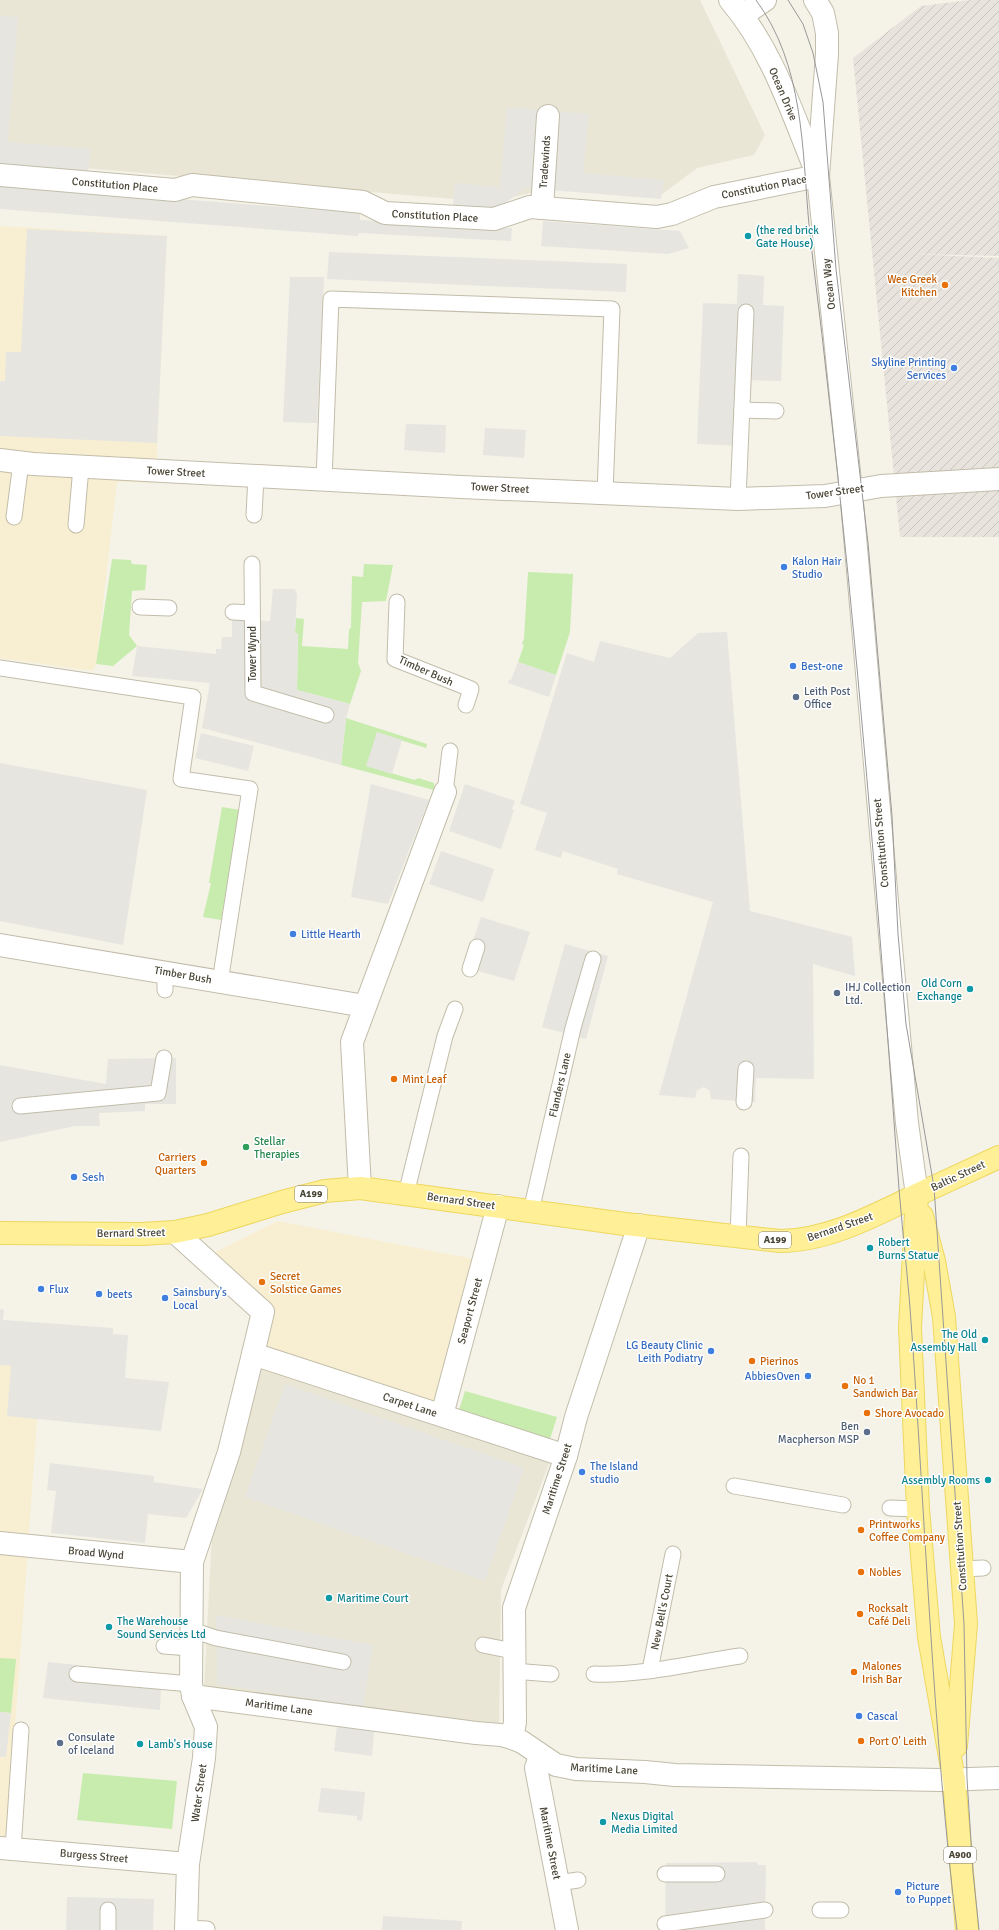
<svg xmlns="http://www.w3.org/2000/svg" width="999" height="1930" font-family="Signika,sans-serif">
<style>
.residential{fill:#eae6d6}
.commercial{fill:#f8eed2}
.industrial{fill:url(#industrial-furrows)}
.green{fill:#c7ecae}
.parking{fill:#e6e5e0}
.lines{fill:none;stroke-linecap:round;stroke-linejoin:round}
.lane-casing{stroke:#c2bdaa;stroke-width:17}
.street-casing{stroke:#c2bdaa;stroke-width:24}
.primary-casing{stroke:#edd75e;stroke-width:24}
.lane{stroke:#fff;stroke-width:15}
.street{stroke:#fff;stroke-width:22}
.primary{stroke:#fff097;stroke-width:22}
.tram{stroke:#989898;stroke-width:1}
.culture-dot{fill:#0f9aa8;stroke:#fff;stroke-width:1.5}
.food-dot{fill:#e8710a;stroke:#fff;stroke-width:1.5}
.shop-dot{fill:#3f7fe0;stroke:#fff;stroke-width:1.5}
.service-dot{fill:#5c6f8a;stroke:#fff;stroke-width:1.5}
.leisure-dot{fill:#2e9e5b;stroke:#fff;stroke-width:1.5}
.labels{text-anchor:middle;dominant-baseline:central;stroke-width:3;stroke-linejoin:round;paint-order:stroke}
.shield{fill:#fff;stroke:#807d72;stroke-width:1}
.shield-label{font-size:10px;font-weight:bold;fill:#494536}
.street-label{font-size:11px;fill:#494536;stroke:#fff}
.culture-label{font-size:11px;fill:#0d838f;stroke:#fff;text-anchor:start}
.food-label{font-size:11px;fill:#c56008;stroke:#fff;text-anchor:start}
.shop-label{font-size:11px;fill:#366cbe;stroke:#fff;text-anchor:start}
.service-label{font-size:11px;fill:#4e5e75;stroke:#fff;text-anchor:start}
.leisure-label{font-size:11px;fill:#27864d;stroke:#fff;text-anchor:start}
</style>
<defs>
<pattern id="industrial-furrows" width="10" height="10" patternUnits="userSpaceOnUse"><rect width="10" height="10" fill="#e8e4dd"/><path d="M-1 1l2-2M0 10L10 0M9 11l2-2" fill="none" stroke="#c8c5be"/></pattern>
</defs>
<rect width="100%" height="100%" fill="#f5f3e8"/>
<!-- residential -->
<g class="residential">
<polygon points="0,0 700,0 765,135 754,155 697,168 660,196 549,189 489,202 0,161"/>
<polygon points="259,1369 550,1461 501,1590 499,1730 204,1689 212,1533"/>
</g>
<!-- commercial -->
<g class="commercial">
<polygon points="0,226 167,236 157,443 158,483 117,482 96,664 93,671 0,658"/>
<polygon points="278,1221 474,1259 429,1423 259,1369 273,1307 213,1253"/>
<polygon points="0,1348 42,1350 7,1840 0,1839"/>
</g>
<!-- industrial -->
<polygon class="industrial" points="970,0 999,0 999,256 915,254 999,258 999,537 900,537 853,58 921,6"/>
<!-- green -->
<g class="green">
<polygon points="112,559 131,560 132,564 147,565 145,590 132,591 129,635 137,646 113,666 96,664"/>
<polygon points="364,564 393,565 392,570 386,601 362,602 358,663 361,671 350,704 297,690 298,633 295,633 296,618 304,619 302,646 348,649 349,629 351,628 352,576 363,577"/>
<polygon points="528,572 573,574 570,632 556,675 518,662 524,645 522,644 524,639"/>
<polygon points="346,718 427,744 426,748 377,733 367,766 415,780 418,778 434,783 434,790 341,765"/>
<polygon points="222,807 240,810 221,920 203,917 211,883 209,883"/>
<polygon points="465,1391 557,1417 550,1439 459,1410"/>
<polygon points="0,1658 16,1659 11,1713 0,1712"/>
<polygon points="83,1773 177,1781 172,1829 77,1820"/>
</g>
<!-- parking -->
<g class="parking">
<polygon points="0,16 18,17 8,142 90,149 87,192 360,213 360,220 512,228 511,241 359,233 358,236 0,209"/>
<polygon points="507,107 589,114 583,173 664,180 661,199 525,188 499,208 453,205 455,183 500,187"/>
<polygon points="543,221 680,231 689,248 668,254 541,246"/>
<polygon points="27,229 167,236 157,443 0,436 0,381 5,381 6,352 21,352"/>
<polygon points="329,252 627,264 626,292 327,279"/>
<polygon points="738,274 764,276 763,305 784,306 781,381 748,380 745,446 697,444 703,303 737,304"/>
<polygon points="290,277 324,277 317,423 283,422"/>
<polygon points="406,424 446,425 445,453 404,450"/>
<polygon points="485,428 526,430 524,458 483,455"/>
<polygon points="273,589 295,589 297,595 295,633 298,633 297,690 350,704 346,718 341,765 202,728 210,683 132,676 137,646 216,654 216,649 221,649 222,637 232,637 232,620 270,621"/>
<polygon points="727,632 750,911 852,937 855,976 813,964 814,1079 756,1078 755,1102 711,1099 710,1091 704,1087 697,1090 695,1098 659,1095 713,902 617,874 618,869 563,851 561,858 535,850 547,813 520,804 567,653 594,662 600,641 670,658 698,633"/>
<polygon points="518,662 556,675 549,697 508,683 509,680 511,680"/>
<polygon points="377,732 402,740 392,774 366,766"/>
<polygon points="201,733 254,746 248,771 195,758"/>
<polygon points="0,763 147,790 123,945 0,921"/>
<polygon points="371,784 429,800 388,904 351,897"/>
<polygon points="465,784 515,801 512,809 514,810 501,849 449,831"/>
<polygon points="441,851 494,869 483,902 429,884"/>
<polygon points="481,917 530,932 514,981 464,967"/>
<polygon points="565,944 608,956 586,1039 542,1027"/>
<polygon points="176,1058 176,1104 145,1104 145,1111 99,1113 100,1126 75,1126 0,1142 0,1065 106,1084 108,1059"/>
<polygon points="0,1309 4,1310 3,1320 113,1328 113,1334 128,1335 125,1378 169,1382 161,1431 7,1416 11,1366 0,1365"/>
<polygon points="285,1384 524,1468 485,1581 245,1497"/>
<polygon points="50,1463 154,1476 154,1482 203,1489 186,1518 148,1514 145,1543 51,1533 56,1491 47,1490"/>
<polygon points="216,1615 373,1645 363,1707 217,1684"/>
<polygon points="48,1662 77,1665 75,1681 161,1689 160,1710 43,1698"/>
<polygon points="0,1712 11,1713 6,1757 0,1757"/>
<polygon points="337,1726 374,1732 372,1756 334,1751"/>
<polygon points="321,1788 365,1792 362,1821 357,1820 357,1816 318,1812"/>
<polygon points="757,1862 758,1865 766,1865 765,1930 665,1930 666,1863"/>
<polygon points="67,1897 154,1899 153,1930 66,1930"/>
<polygon points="383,1916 462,1921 461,1930 382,1930"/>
</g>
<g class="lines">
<defs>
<g id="lane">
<polyline points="742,410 776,411"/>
<polyline points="324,480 331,299 612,309 605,493"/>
<polyline points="738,499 746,312"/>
<polyline points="254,515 256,476"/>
<polyline points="14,517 21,462"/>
<polyline points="76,525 81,467"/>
<polyline points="252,564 253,693 326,715"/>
<polyline points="397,602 395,659 471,689 466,705"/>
<polyline points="140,607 169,608"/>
<polyline points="233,612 252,613"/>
<polyline points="0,668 193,697 181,779 250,789 220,982"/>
<polyline points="445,792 450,751"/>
<polyline points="470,969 477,947"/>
<polyline points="165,990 165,972"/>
<polyline points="744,1102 746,1069"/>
<polyline points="20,1106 158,1093 164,1058"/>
<polyline points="406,1194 445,1036 455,1009"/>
<polyline points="531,1211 573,1028 593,959"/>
<polyline points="738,1236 741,1156"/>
<polyline points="734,1486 843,1505"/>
<polyline points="890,1508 918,1509"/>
<polyline points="962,1569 983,1568"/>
<polyline points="192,1630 216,1638 343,1662"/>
<polyline points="483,1645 513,1651"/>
<polyline points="164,1646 190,1648"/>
<polyline points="650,1670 673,1554"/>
<polyline points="513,1671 551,1674"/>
<polyline points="77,1674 191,1684"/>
<path d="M594,1674C641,1676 693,1663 740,1656"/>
<polyline points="13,1849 21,1730"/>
<polyline points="665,1874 717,1874"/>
<polyline points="558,1883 578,1880"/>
<polyline points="820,1910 841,1910"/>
<polyline points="665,1924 765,1910"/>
<polyline points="186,1928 207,1929"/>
<polyline points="108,1930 108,1910"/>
</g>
<g id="street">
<polyline points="815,0 823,13 827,33 827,54 818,176 851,491 892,958 907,1123 917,1195"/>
<polyline points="743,15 765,0"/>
<path d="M0,175L175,190L192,185L363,202L385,213L494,219L530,207L657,217L672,214L714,197L818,176C793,116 773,50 730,0"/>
<polyline points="542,208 548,116"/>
<polyline points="0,460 33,464 461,487 738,499 825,496 881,486 999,479"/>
<polyline points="0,945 365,1006"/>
<polyline points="360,1188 352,1042 445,792"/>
<polyline points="175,1232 263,1312 253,1354"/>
<polyline points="442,1415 498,1206"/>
<polyline points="0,1543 192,1562"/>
<polyline points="193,1696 476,1733 501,1735 512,1738 522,1742 556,1765 576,1769 645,1772 675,1775 941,1780 999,1778"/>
<polyline points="512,1738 515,1722 514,1608 566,1456 576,1417 639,1225"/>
<polyline points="540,1756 536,1768 567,1930"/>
<polyline points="0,1848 188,1864"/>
<polyline points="186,1930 188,1864 204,1758 206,1727 193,1696 191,1684 192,1562 229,1452 253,1354 566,1456"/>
</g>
<g id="primary">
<polyline points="917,1195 910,1328 918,1509 929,1637 954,1780 967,1930"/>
<polyline points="922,1216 934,1261 944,1317 966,1624 956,1746"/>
<path d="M0,1233L141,1234L175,1232L208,1225L282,1202L325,1191L360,1188L625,1224L780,1241C829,1241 877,1214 921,1193C947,1181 973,1169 999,1157"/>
</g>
</defs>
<!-- lane casing -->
<use href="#lane" class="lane-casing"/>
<!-- street casing -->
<use href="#street" class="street-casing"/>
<!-- primary casing -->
<use href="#primary" class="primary-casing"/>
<!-- lane -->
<use href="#lane" class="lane"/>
<!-- street -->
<use href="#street" class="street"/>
<!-- primary -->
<use href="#primary" class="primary"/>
<!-- tram -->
<g class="tram">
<path d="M756,0C804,65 802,148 809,225C814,274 821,322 826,371C858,643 879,916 899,1189C903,1238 909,1286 912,1335C926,1534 933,1733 957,1930"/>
<polyline points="788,0 803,24 813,53 823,102 836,269 868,543 892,816 898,934 906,1024 934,1187 964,1624 967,1779 973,1872 979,1930"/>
</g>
</g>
<!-- markers -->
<g class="culture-dot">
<circle cx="748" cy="236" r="4"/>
<circle cx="970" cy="989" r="4"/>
<circle cx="870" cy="1248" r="4"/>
<circle cx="985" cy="1340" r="4"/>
<circle cx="988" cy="1480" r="4"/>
<circle cx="329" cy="1598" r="4"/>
<circle cx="109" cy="1627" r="4"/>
<circle cx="140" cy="1744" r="4"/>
<circle cx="603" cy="1822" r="4"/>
</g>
<g class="food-dot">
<circle cx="945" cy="285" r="4"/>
<circle cx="394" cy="1079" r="4"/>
<circle cx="204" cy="1163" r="4"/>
<circle cx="262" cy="1282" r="4"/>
<circle cx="752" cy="1361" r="4"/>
<circle cx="845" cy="1386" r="4"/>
<circle cx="867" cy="1413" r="4"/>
<circle cx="861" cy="1530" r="4"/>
<circle cx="861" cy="1572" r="4"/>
<circle cx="860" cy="1614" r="4"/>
<circle cx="854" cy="1672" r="4"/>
<circle cx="861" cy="1741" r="4"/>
</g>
<g class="shop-dot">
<circle cx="954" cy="368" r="4"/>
<circle cx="784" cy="567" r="4"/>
<circle cx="793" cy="666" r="4"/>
<circle cx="293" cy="934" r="4"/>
<circle cx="74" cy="1177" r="4"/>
<circle cx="41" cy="1289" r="4"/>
<circle cx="99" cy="1294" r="4"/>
<circle cx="165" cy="1298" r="4"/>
<circle cx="711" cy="1351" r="4"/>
<circle cx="808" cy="1376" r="4"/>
<circle cx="582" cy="1472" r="4"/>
<circle cx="859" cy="1716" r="4"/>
<circle cx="898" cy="1892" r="4"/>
</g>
<g class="service-dot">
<circle cx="796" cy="697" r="4"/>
<circle cx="837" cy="993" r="4"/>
<circle cx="867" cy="1432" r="4"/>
<circle cx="60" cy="1743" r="4"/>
</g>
<circle class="leisure-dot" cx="246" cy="1147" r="4"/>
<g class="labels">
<!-- shield labels -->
<g class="shield">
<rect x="295" y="1186" width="32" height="16" rx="3"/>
<rect x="759" y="1232" width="32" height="16" rx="3"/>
<rect x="944" y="1847" width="32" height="16" rx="3"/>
</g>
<g class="shield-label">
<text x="311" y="1194">A199</text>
<text x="775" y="1240">A199</text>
<text x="960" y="1855">A900</text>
</g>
<!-- street labels -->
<g class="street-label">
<text transform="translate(783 94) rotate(67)">Ocean Drive</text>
<text transform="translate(545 162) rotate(-86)">Tradewinds</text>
<text transform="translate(115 185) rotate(5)">Constitution Place</text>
<text transform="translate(764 187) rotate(-11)">Constitution Place</text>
<text transform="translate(435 216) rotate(3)">Constitution Place</text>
<text transform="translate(829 284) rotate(-96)">Ocean Way</text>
<text transform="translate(176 472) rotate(3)">Tower Street</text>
<text transform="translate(500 488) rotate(3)">Tower Street</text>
<text transform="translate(835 492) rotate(-8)">Tower Street</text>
<text transform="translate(252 654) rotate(-90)">Tower Wynd</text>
<text transform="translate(426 671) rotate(24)">Timber Bush</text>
<text transform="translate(881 843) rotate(-95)">Constitution Street</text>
<text transform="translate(183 975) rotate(10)">Timber Bush</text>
<text transform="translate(560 1085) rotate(-77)">Flanders Lane</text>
<text transform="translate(958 1176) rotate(-25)">Baltic Street</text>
<text transform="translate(461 1201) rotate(8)">Bernard Street</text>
<text transform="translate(840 1227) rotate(-19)">Bernard Street</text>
<text transform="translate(131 1233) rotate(-1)">Bernard Street</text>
<text transform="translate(470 1311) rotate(-75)">Seaport Street</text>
<text transform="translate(410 1405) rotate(18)">Carpet Lane</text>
<text transform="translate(557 1479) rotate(-72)">Maritime Street</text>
<text transform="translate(960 1546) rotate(-94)">Constitution Street</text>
<text transform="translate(96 1553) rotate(5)">Broad Wynd</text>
<text transform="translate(662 1612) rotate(-79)">New Bell's Court</text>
<text transform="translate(279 1707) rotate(8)">Maritime Lane</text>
<text transform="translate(604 1769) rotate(3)">Maritime Lane</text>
<text transform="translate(199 1793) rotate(-82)">Water Street</text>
<text transform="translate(550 1843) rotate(79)">Maritime Street</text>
<text transform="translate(94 1856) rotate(5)">Burgess Street</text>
</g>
<!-- culture labels -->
<g class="culture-label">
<text x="756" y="230">(the red brick<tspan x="756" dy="13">Gate House)</tspan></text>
<text x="962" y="983" text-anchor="end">Old Corn<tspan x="962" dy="13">Exchange</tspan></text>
<text x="878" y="1242">Robert<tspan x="878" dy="13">Burns Statue</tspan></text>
<text x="977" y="1334" text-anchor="end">The Old<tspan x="977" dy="13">Assembly Hall</tspan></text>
<text x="980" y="1480" text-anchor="end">Assembly Rooms</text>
<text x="337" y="1598">Maritime Court</text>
<text x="117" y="1621">The Warehouse<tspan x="117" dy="13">Sound Services Ltd</tspan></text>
<text x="148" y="1744">Lamb's House</text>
<text x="611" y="1816">Nexus Digital<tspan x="611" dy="13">Media Limited</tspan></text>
</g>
<!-- food labels -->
<g class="food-label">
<text x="937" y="279" text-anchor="end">Wee Greek<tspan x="937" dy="13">Kitchen</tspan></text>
<text x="402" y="1079">Mint Leaf</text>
<text x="196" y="1157" text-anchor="end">Carriers<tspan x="196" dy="13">Quarters</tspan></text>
<text x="270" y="1276">Secret<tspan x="270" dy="13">Solstice Games</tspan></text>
<text x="760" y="1361">Pierinos</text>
<text x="853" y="1380">No 1<tspan x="853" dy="13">Sandwich Bar</tspan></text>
<text x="875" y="1413">Shore Avocado</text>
<text x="869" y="1524">Printworks<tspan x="869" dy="13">Coffee Company</tspan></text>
<text x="869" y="1572">Nobles</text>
<text x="868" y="1608">Rocksalt<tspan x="868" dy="13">Café Deli</tspan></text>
<text x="862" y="1666">Malones<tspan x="862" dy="13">Irish Bar</tspan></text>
<text x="869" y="1741">Port O' Leith</text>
</g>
<!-- shop labels -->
<g class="shop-label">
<text x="946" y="362" text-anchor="end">Skyline Printing<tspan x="946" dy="13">Services</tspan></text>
<text x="792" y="561">Kalon Hair<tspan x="792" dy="13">Studio</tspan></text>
<text x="801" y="666">Best-one</text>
<text x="301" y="934">Little Hearth</text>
<text x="82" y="1177">Sesh</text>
<text x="49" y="1289">Flux</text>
<text x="173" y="1292">Sainsbury's<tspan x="173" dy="13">Local</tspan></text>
<text x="107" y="1294">beets</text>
<text x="703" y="1345" text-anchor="end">LG Beauty Clinic<tspan x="703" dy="13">Leith Podiatry</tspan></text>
<text x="800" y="1376" text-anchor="end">AbbiesOven</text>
<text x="590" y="1466">The Island<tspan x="590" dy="13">studio</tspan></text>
<text x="867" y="1716">Cascal</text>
<text x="906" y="1886">Picture<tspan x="906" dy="13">to Puppet</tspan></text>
</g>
<!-- service labels -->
<g class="service-label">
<text x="804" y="691">Leith Post<tspan x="804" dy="13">Office</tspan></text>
<text x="845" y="987">IHJ Collection<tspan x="845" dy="13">Ltd.</tspan></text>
<text x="859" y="1426" text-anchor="end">Ben<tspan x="859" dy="13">Macpherson MSP</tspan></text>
<text x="68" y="1737">Consulate<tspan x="68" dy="13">of Iceland</tspan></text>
</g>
<!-- leisure labels -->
<g class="leisure-label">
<text x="254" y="1141">Stellar<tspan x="254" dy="13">Therapies</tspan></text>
</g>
</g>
</svg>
